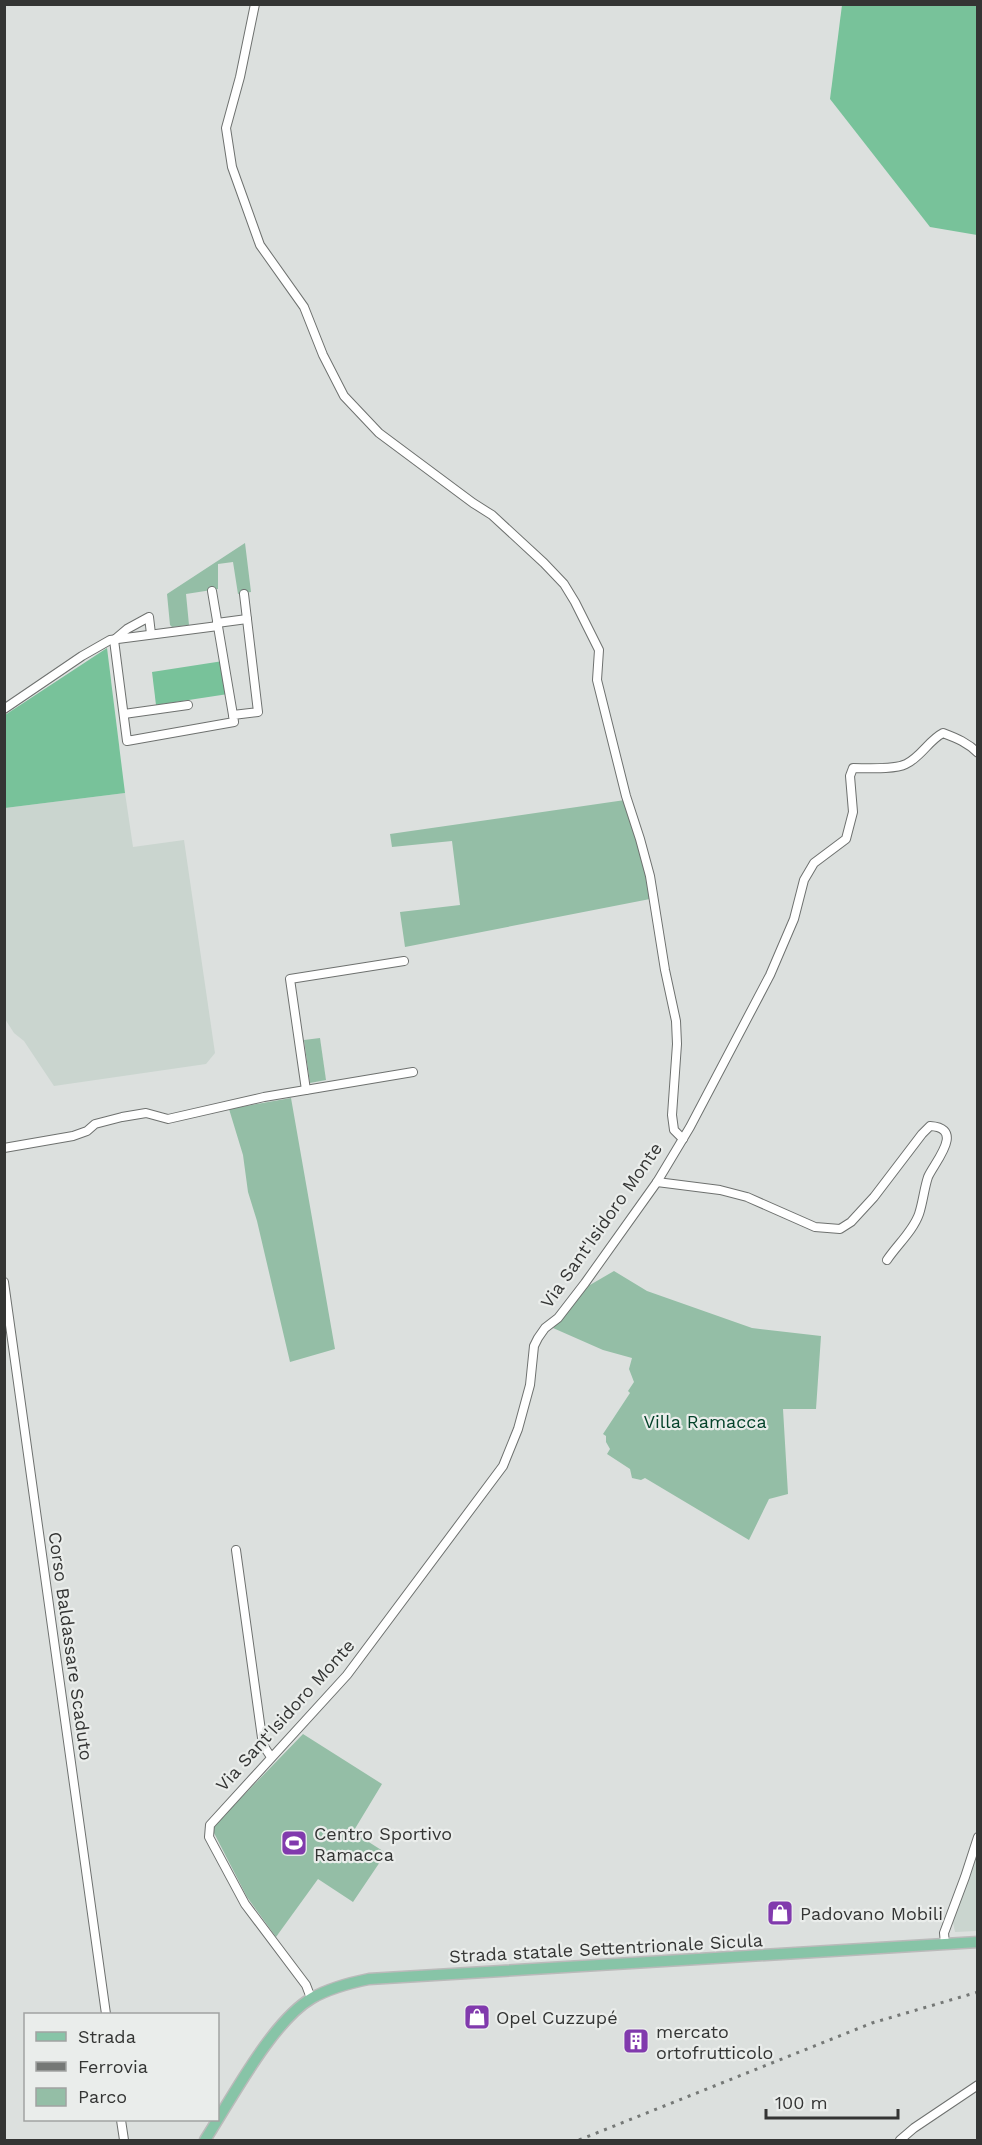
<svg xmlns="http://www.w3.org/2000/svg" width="982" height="2145" font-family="'Work Sans',sans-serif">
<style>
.built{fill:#cad5cf}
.green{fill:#94bea6}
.forest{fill:#78c29a}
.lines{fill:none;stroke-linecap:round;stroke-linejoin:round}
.minor-casing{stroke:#6e716f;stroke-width:10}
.major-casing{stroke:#bababa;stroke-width:13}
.minor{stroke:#fff;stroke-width:8}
.major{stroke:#87c4a7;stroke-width:10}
.rail{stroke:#757876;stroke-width:3;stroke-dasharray:3 6;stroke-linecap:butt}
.labels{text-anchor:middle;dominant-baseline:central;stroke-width:4.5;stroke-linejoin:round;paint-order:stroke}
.street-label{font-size:18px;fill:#343534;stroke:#eaedeb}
.park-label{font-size:18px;fill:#034229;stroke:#eaedeb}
.poi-label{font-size:18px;fill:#343534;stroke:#eaedeb;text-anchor:start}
</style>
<rect width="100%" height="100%" fill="#dce0de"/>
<!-- built -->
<g class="built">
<polygon points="125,793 133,847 184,840 215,1053 206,1064 54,1086 24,1041 14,1033 5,1019 4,863 6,863 5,808"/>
<polygon points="977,1847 977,1931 955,1932 953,1922"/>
</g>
<!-- green -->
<g class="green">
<polygon points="245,543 251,592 238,594 233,562 218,564 218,589 186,594 189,625 172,627 170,625 167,594"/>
<polygon points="625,800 642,854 650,899 405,947 400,912 460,905 452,841 392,847 390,834"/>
<polygon points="320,1038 326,1080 310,1083 304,1040"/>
<polygon points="291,1098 335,1349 290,1362 257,1221 248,1192 243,1155 229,1109"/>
<polygon points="614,1271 647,1291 752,1328 821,1336 816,1409 783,1409 788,1494 769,1499 749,1540 645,1478 641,1480 632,1478 630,1469 607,1454 610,1449 606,1442 606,1436 603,1434 630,1393 628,1391 634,1382 629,1369 632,1358 603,1350 553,1328 583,1289"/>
<polygon points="303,1734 382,1784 353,1832 386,1853 353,1902 318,1879 276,1937 247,1897 213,1831 214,1826"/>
</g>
<!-- forest -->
<g class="forest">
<polygon points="842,5 977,5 977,235 930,227 830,99"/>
<polygon points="107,648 125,793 5,808 5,715"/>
<polygon points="223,661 228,694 156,705 152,672"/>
</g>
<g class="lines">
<defs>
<g id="minor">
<polyline points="255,4 240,77 226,128 232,167 260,245 304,307 323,355 344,396 379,433 473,503 492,515 544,563 564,584 575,602 599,650 597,680 626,796 640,839 650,876 665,970 676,1021 677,1044 672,1115 674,1130 683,1139"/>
<polyline points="212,591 233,715"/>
<polyline points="217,623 247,619"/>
<polyline points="151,634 149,617 127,629 114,640 127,741 234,722 233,715 258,712 244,594"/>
<polyline points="4,709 82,656 110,640 218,626"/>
<polyline points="124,714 188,705"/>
<polyline points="306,1090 290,979 404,961"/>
<polyline points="4,1148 73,1136 87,1131 95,1124 122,1117 146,1113 168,1119 264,1097 413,1072"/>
<path d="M657,1182L720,1190L747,1197L815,1227L840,1229L851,1222L874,1197L922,1134L930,1126C966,1128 934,1163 928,1177C924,1189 923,1202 919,1214C913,1231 897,1245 887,1260"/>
<polyline points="4,1282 106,2014"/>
<polyline points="236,1550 263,1745 271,1757"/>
<polyline points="945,1944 944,1933 965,1877 978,1837"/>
<path d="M311,1998L306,1985L245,1904L209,1837L210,1825L347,1675L503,1466L518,1429L530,1385L534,1346L538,1338L545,1328L558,1318L585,1283L657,1182L690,1127L770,975L794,919L804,880L814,863L846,839L853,812L850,776L853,768C867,768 894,770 906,764C921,757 929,740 943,733C956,738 967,742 978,753"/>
<polyline points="121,2120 124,2140"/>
<polyline points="900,2140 914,2128 978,2085"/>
</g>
<path id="major" d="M205,2140C231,2100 272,2021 312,1998C330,1988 349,1983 369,1979L978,1942"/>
</defs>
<!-- minor casing -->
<use href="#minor" class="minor-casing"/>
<!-- major casing -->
<use href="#major" class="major-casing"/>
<!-- minor -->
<use href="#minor" class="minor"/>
<!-- major -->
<use href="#major" class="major"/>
<!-- rail -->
<polyline class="rail" points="579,2140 872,2023 978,1992"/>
</g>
<!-- icons -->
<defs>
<symbol id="stadium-square" viewBox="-11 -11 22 22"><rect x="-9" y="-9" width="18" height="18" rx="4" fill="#813aad" stroke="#eaedeb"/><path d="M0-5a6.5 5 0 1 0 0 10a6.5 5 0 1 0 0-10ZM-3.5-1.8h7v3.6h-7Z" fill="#fff"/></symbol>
<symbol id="shop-square" viewBox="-11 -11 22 22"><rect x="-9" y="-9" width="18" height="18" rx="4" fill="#813aad" stroke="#eaedeb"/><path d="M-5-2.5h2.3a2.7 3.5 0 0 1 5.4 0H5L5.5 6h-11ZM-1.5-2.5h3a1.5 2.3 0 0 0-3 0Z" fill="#fff"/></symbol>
<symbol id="building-square" viewBox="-11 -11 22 22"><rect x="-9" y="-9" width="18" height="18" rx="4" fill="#813aad" stroke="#eaedeb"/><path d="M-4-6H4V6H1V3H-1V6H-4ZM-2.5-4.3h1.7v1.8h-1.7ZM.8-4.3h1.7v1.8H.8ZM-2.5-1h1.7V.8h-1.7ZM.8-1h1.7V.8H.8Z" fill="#fff"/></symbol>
</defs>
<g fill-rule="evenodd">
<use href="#stadium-square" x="279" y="1828" width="30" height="30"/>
<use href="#shop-square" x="765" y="1898" width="30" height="30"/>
<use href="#shop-square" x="462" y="2002" width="30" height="30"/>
<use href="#building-square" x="621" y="2026" width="30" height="30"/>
</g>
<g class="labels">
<!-- street labels -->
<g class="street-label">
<text transform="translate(601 1225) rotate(-55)">Via Sant'Isidoro Monte</text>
<text transform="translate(71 1646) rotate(82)">Corso Baldassare Scaduto</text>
<text transform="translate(285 1715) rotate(-48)">Via Sant'Isidoro Monte</text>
<text transform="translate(606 1948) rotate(-3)">Strada statale Settentrionale Sicula</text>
</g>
<!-- park labels -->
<g class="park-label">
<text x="705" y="1421">Villa Ramacca</text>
</g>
<!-- poi labels -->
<g class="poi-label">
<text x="314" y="1833">Centro Sportivo<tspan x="314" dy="21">Ramacca</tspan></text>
<text x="800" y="1913">Padovano Mobili</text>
<text x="496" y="2017">Opel Cuzzupé</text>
<text x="656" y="2031">mercato<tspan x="656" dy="21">ortofrutticolo</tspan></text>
</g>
</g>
<!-- border -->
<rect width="982" height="2145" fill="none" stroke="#343534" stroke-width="12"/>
<!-- legend -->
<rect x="24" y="2013" width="195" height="108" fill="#eaedeb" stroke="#a1a3a2" stroke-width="1.5"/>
<rect x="36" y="2032" width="30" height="9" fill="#87c4a7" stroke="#a1a3a2" stroke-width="1.5"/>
<text x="78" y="2043" font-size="18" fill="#343534">Strada</text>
<rect x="36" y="2062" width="30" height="9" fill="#757876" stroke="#a1a3a2" stroke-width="1.5"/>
<text x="78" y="2073" font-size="18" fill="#343534">Ferrovia</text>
<rect x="36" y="2088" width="30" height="18" fill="#94bea6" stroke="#a1a3a2" stroke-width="1.5"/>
<text x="78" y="2103" font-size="18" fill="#343534">Parco</text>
<!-- scale -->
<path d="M766 2109v9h132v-9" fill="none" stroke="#343534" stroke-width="3"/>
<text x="775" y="2109" font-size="18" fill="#343534" stroke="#eaedeb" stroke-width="4.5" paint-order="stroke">100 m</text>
</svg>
